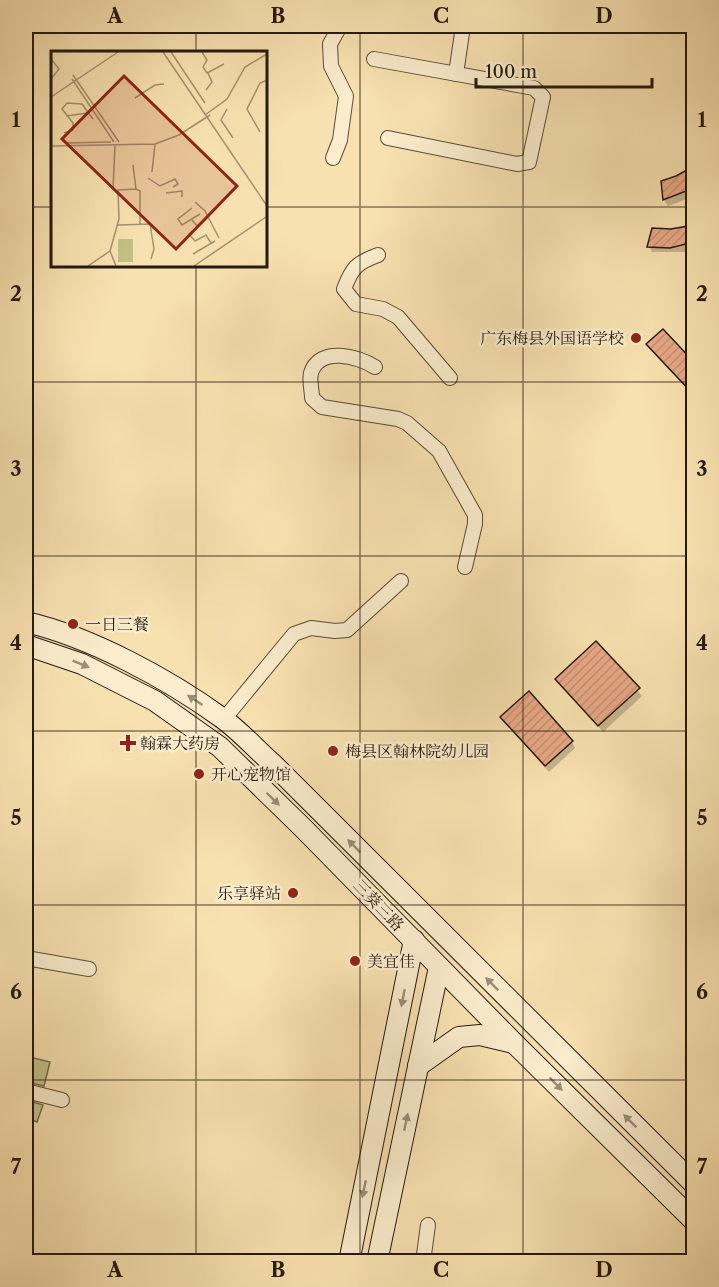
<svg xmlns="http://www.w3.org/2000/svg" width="719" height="1287" font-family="'Libre Caslon Text','Noto Serif SC',serif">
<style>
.garden{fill:#c3c187;stroke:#746d4c;stroke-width:1.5}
.shadow{fill:#0003}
.building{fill:url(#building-hatch);stroke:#251910;stroke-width:1.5}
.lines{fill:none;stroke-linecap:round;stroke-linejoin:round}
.street-casing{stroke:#5a4b38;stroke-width:16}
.secondary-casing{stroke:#251910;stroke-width:22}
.street{stroke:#faeccc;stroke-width:14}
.secondary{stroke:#faeccc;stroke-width:20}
.oneway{fill:#9a8d77}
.grid{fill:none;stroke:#251910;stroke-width:1.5;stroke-opacity:0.55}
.poi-dot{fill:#8f2418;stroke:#faeccc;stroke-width:2}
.labels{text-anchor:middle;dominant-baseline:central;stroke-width:5;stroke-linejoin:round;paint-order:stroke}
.poi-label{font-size:16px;fill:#251910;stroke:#faeccc;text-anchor:start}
.street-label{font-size:16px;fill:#251910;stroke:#faeccc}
.inset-road{fill:none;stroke:#a49170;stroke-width:1.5}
.view{fill:#8f2418;fill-opacity:0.15;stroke:#8f2418;stroke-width:3}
.inset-edge{fill:none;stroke:#251910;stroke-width:3}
.neatline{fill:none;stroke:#251910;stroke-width:2}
.grid-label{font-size:20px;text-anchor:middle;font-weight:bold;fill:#251910}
</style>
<defs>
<pattern id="building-hatch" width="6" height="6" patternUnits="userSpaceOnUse" patternTransform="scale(1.5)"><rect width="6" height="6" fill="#e8a886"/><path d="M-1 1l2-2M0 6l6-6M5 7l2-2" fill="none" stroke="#c79073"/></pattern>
</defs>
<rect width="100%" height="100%" fill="#f8e1b0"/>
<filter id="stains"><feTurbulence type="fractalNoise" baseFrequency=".00333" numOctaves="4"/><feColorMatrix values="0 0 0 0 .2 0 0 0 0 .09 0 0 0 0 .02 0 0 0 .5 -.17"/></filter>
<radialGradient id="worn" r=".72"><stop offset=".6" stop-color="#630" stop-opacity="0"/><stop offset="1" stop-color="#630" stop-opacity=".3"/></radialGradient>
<!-- garden -->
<g class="garden">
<polygon points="26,1056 50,1062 44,1086 26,1082"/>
<polygon points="26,1100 43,1105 37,1122 26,1118"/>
</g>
<!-- shadow -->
<g class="shadow">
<polygon points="694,168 694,196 668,206 664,200 663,182"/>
<polygon points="694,226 694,250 687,252 652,252 649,246 671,231"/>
<polygon points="648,344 694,364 694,396 652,350"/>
<polygon points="596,643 642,696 603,732 557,679"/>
<polygon points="506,723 572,742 575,748 549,772"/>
</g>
<!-- building -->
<g class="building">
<polygon points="694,166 694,188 663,200 661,181 676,176"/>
<polygon points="694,225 694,242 670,248 647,247 652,228 671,229"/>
<polygon points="663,329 694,362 694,395 646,344"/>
<polygon points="596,641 640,688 598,726 555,679"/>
<polygon points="529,691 573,741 545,766 500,717"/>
</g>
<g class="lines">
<defs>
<g id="street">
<polyline points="374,59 534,88 543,97 529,162 517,164 388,138"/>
<polyline points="456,74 463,26"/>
<polyline points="333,158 340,140 346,96 331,66 330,44 340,26"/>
<path d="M378,255C356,263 352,268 344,289L356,304L383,309L398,317L450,378"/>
<path d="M375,367C358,356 319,346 311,373C309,380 312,390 312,398L322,407L398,419L407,423L439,451L475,515V524L465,567"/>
<polyline points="224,719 294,634 311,628 335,631 347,630 401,581"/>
<polyline points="26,958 89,969"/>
<polyline points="26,1091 62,1100"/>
<polyline points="423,1262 428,1225"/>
</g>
<g id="secondary">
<path d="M26,622C91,637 168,679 222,718C240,731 256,749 273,764L694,1184"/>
<polyline points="26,645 82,664 155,701 220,747 303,828 514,1043 694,1221"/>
<polyline points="418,1066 459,1037 480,1035 513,1043"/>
<polyline points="349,1262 414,940"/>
<polyline points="377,1262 439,967"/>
</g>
</defs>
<!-- street casing -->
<use href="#street" class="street-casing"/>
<!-- secondary casing -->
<use href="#secondary" class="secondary-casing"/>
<!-- street -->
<use href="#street" class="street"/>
<!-- secondary -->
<use href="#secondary" class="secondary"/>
</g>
<!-- one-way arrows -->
<defs><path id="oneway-solid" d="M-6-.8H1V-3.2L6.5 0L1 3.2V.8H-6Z" transform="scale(1.5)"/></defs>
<g class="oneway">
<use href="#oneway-solid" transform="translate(81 664) rotate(22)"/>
<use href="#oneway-solid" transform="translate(195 700) rotate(-147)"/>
<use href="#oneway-solid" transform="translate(273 799) rotate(44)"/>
<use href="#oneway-solid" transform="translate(354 846) rotate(-135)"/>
<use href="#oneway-solid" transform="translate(492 984) rotate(-135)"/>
<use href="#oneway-solid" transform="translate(403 998) rotate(101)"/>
<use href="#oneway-solid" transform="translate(556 1084) rotate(45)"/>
<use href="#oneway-solid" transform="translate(630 1121) rotate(-135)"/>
<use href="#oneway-solid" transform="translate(406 1122) rotate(-78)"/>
<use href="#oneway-solid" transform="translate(364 1189) rotate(102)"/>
</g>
<!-- grid -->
<path class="grid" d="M196,26V52M360,26V1262M523,26V1262M26,207H52M266,207H694M196,266V1262M26,382H694M26,556H694M26,731H694M26,905H694M26,1080H694"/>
<!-- markers -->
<g class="poi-dot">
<circle cx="636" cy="338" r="6"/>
<circle cx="73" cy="624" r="6"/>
<path d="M125 734h6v6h6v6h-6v6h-6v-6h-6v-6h6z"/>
<circle cx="333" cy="751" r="6"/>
<circle cx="199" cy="774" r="6"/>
<circle cx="293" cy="893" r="6"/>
<circle cx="355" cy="961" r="6"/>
</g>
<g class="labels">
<!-- poi labels -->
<g class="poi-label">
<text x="624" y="338" text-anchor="end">广东梅县外国语学校</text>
<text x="85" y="624">一日三餐</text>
<text x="140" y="743">翰霖大药房</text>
<text x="345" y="751">梅县区翰林院幼儿园</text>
<text x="211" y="774">开心宠物馆</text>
<text x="281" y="893" text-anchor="end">乐享驿站</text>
<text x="367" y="961">美宜佳</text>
</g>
<!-- street labels -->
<g class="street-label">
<text transform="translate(379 905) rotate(46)">三葵三路</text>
</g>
</g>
<!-- overview -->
<g transform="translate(51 51)">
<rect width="216" height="216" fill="#f8e1b0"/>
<path d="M67,188H82V211H67Z" fill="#c3c187"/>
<path class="inset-road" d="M112,1L216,155M120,1L154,52M151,1L156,9L152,16L156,22L173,13M0,8L8,18L0,28M22,24L68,91M21,28L63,91M155,39L161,31L157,22M0,46L67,1M84,47L104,34L113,33M104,54L122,73M176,58L170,69L182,87M154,64L176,48L194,16L216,3M15,65L37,62M209,81L196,58L209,32L216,29M13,82L22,79V72L11,58L16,52L31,53L42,68M14,92L60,91M0,95L104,93L128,84L159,64M82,114L85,138L89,140V173M101,121L104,93M97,127L109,135L124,128L127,133L122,136M62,138L64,94M115,142L131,140V146M144,151L154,160L168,187M141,157L127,168L131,174L149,163M141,169L147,176L138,183L144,190L155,184L160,192M67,174L99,173L103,198L100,208M142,203L164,190M37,215L59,200M65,215L59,200L68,168L67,139L85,138M143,215L215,166"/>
<path class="view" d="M73,25L186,135L125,198L11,88Z"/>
<rect width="216" height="216" class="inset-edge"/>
</g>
<!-- margin -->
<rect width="719" height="1287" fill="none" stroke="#f8e1b0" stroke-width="66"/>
<!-- scale -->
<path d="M476 78v9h176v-9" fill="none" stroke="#251910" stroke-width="3"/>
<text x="485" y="78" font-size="18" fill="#251910" stroke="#faeccc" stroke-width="4.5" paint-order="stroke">100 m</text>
<rect x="33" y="33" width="653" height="1221" class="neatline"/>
<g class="grid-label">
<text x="115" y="23">A</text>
<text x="278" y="23">B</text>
<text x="441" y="23">C</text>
<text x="604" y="23">D</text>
<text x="16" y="127">1</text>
<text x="702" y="127">1</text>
<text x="16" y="301">2</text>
<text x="702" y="301">2</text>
<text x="16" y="476">3</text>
<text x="702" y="476">3</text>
<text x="16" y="650">4</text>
<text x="702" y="650">4</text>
<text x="16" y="825">5</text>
<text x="702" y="825">5</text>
<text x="16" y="999">6</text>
<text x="702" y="999">6</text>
<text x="16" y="1174">7</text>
<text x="702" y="1174">7</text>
<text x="115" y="1277">A</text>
<text x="278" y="1277">B</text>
<text x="441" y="1277">C</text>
<text x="604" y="1277">D</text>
</g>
<rect width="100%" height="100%" filter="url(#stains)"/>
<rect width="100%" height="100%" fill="url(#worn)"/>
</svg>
